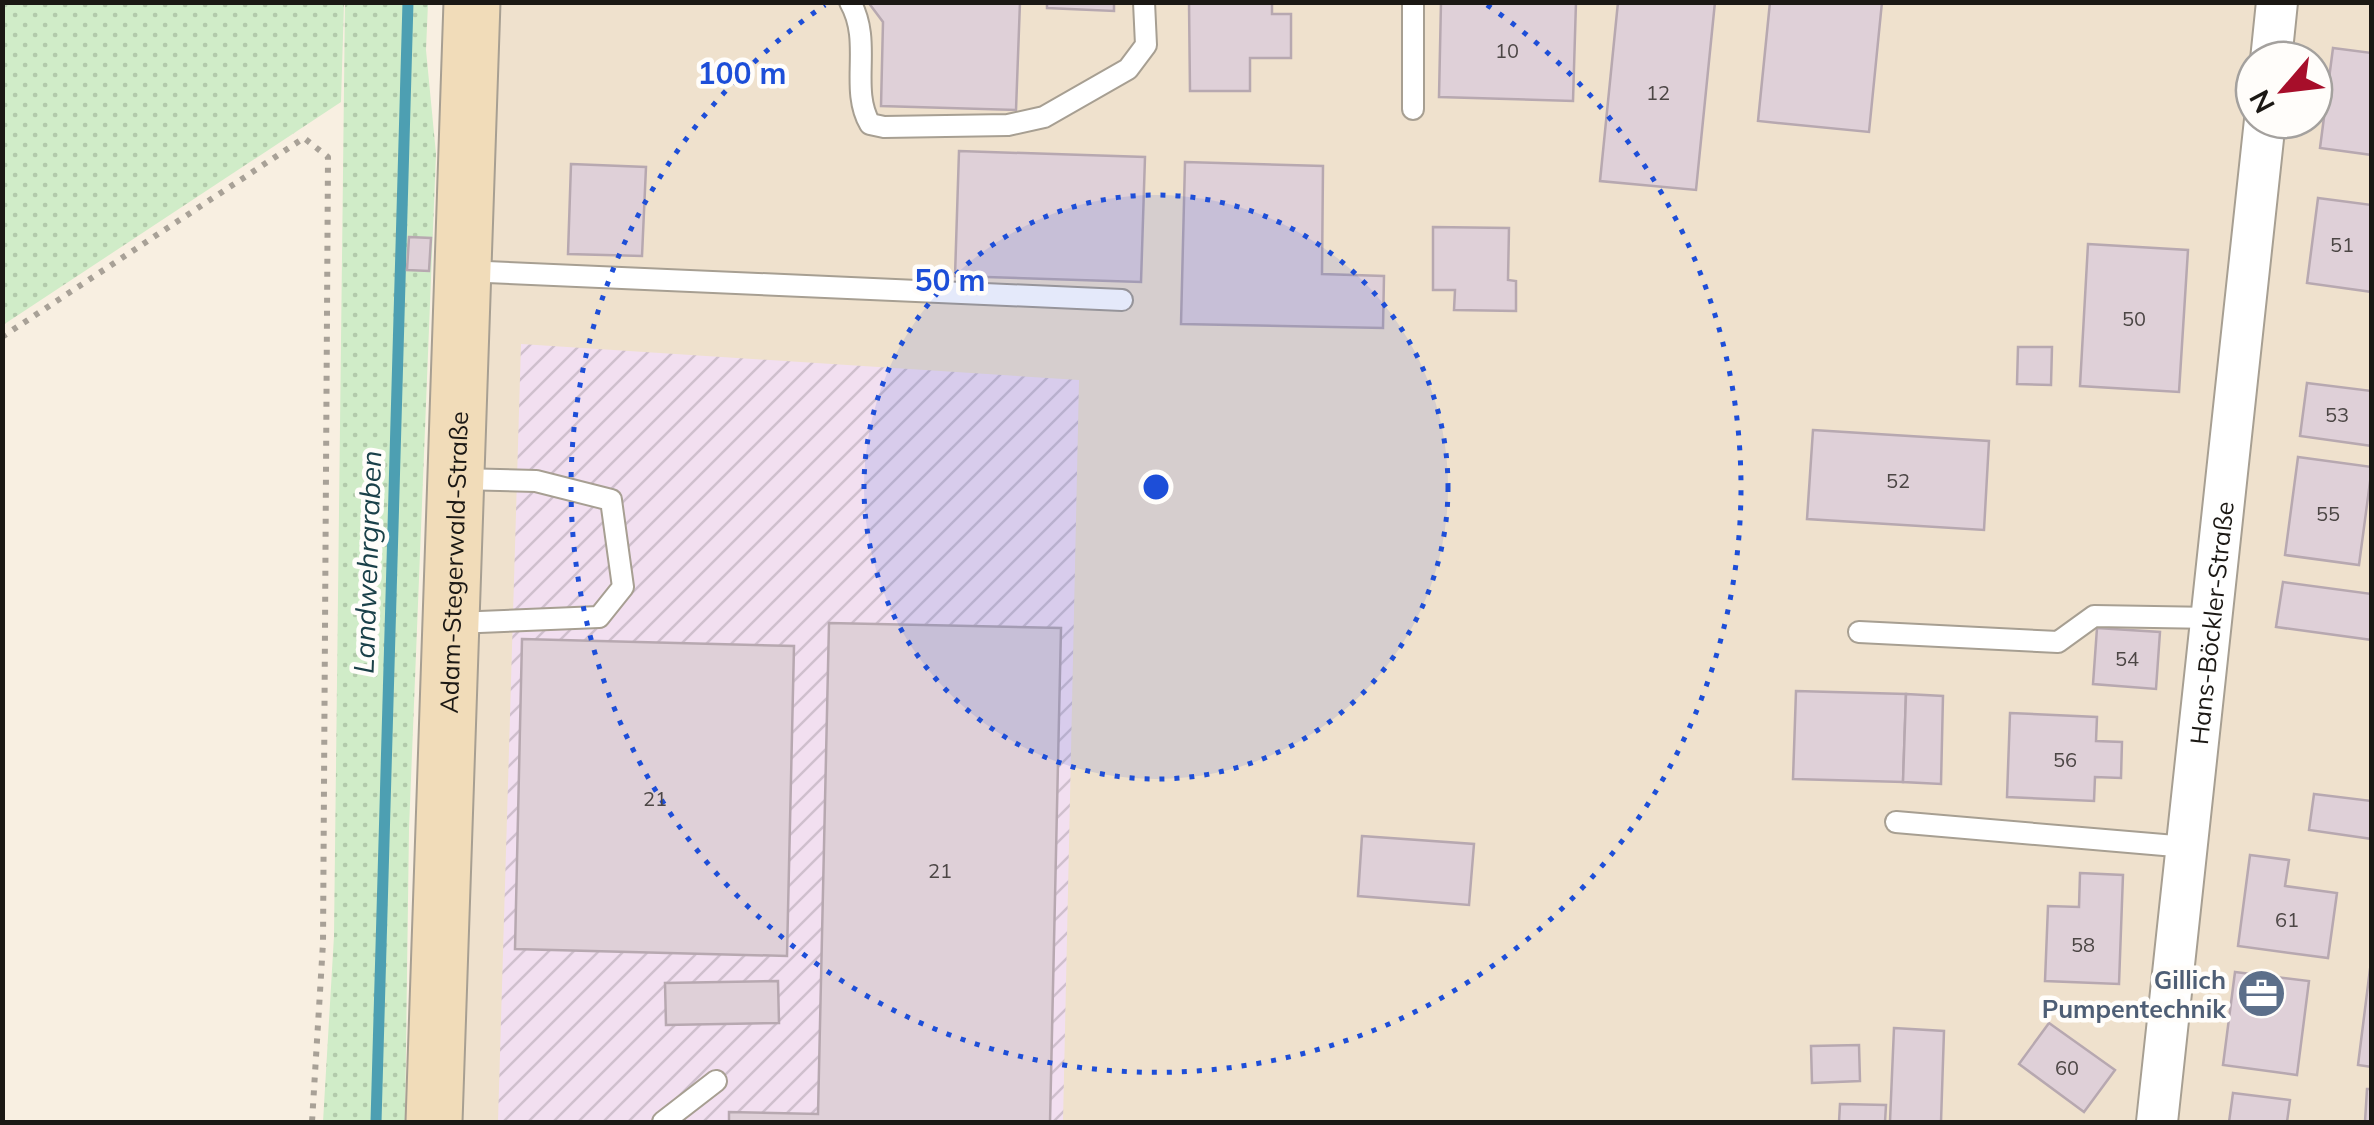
<svg xmlns="http://www.w3.org/2000/svg" width="2374" height="1125" font-family="Mulish,sans-serif">
<style>
.built{fill:#efe1cd;fill-rule:evenodd}
.industrial{fill:url(#industrial-furrows)}
.grass{fill:url(#grass-dots)}
.lines{fill:none;stroke-linecap:round;stroke-linejoin:round}
.stream{stroke:#4d9fb2;stroke-width:11}
.building{fill:#dfd0d8;stroke:#b7a8b0;stroke-width:2.5}
.service-casing{stroke:#a79f92;stroke-width:24}
.minor-casing{stroke:#a79f92;stroke-width:44}
.secondary-casing{stroke:#a79f92;stroke-width:59}
.path{stroke:#a8a197;stroke-width:6;stroke-dasharray:5 8;stroke-linecap:butt}
.service{stroke:#fff;stroke-width:20}
.minor{stroke:#fff;stroke-width:40}
.secondary{stroke:#f1dcb9;stroke-width:55}
.ring{fill:none;stroke:#1d4ed8;stroke-width:5;stroke-dasharray:5 10}
.labels{text-anchor:middle;dominant-baseline:central;stroke-width:9;stroke-linejoin:round;paint-order:stroke}
.number-label{font-size:20px;fill:#4c4645}
.street-label{font-size:25px;fill:#1b1814;stroke:#fffdfa}
.service-label{font-size:25px;font-weight:bold;fill:#4e5e75;stroke:#fffdfa;text-anchor:end}
.water-label{font-size:28px;font-style:italic;fill:#1a4049;stroke:#fffdfa}
.centre{fill:#1d4ed8;stroke:#fffdfa;stroke-width:5}
.ring-label{font-size:30px;text-anchor:middle;font-weight:bold;fill:#1d4ed8;stroke:#fffdfa;stroke-width:9;stroke-linejoin:round;paint-order:stroke}
</style>
<defs>
<pattern id="industrial-furrows" width="10" height="10" patternUnits="userSpaceOnUse" patternTransform="scale(2.5)"><rect width="10" height="10" fill="#f2dff0"/><path d="M-1 1l2-2M0 10L10 0M9 11l2-2" fill="none" stroke="#cfbfcd"/></pattern>
<pattern id="grass-dots" width="8" height="8" patternUnits="userSpaceOnUse" patternTransform="scale(2.5)"><rect width="8" height="8" fill="#d0ecc8"/><path d="M2 2h.1M6 6h.1" fill="none" stroke="#b2caab" stroke-width="1.8" stroke-linecap="round"/></pattern>
</defs>
<rect width="100%" height="100%" fill="#f8efe1"/>
<!-- built -->
<path class="built" d="M472,3H2371V1122H434ZM2254,60H2314V120H2254Z"/>
<!-- industrial -->
<polygon class="industrial" points="521,344 1079,380 1063,1122 498,1122"/>
<!-- grass -->
<g class="grass">
<polygon points="3,2 344,3 341,102 3,325"/>
<polygon points="345,3 428,3 426,50 436,154 409,829 405,1122 323,1122 334,936"/>
</g>
<g class="lines">
<!-- stream -->
<polyline class="stream" points="376,1122 408,2"/>
</g>
<!-- building -->
<g class="building">
<polygon points="868,2 1020,2 1016,110 881,106 883,22"/>
<polygon points="1047,2 1114,2 1114,11 1047,8"/>
<polygon points="1189,2 1272,2 1272,14 1291,14 1291,58 1250,58 1250,91 1190,91"/>
<polygon points="1441,2 1576,2 1573,101 1439,97"/>
<polygon points="1618,2 1715,2 1696,190 1600,181"/>
<polygon points="1770,2 1882,2 1869,132 1758,121"/>
<polygon points="2333,48 2372,53 2372,155 2320,148"/>
<polygon points="959,151 1145,157 1141,282 955,276"/>
<polygon points="1185,162 1323,166 1322,274 1384,276 1383,328 1181,324"/>
<polygon points="571,164 646,167 642,256 568,254"/>
<polygon points="2318,198 2372,205 2372,292 2307,283"/>
<polygon points="1433,227 1509,228 1508,280 1516,281 1516,311 1454,310 1455,290 1433,290"/>
<polygon points="409,237 431,238 429,271 407,270"/>
<polygon points="2088,244 2188,250 2179,392 2080,386"/>
<polygon points="2018,347 2052,347 2051,385 2017,384"/>
<polygon points="2307,383 2372,391 2372,446 2300,436"/>
<polygon points="1813,430 1989,441 1984,530 1807,519"/>
<polygon points="2298,457 2372,467 2359,565 2285,555"/>
<polygon points="2283,582 2372,594 2372,640 2276,627"/>
<polygon points="829,623 1061,628 1050,1122 729,1122 729,1112 818,1114"/>
<polygon points="2097,628 2160,632 2156,689 2093,684"/>
<polygon points="522,639 794,646 787,956 515,949"/>
<polygon points="1796,691 1906,694 1903,782 1793,779"/>
<polygon points="1906,694 1943,696 1941,784 1903,782"/>
<polygon points="2010,713 2097,717 2096,741 2122,742 2121,778 2095,777 2094,801 2007,797"/>
<polygon points="2314,794 2372,801 2372,839 2309,830"/>
<polygon points="1362,836 1474,844 1469,905 1358,896"/>
<polygon points="2250,855 2289,860 2285,886 2337,893 2328,958 2238,946"/>
<polygon points="2080,873 2123,875 2119,984 2045,981 2048,906 2079,907"/>
<polygon points="2370,969 2372,969 2372,1067 2358,1065"/>
<polygon points="2235,972 2309,981 2297,1075 2223,1065"/>
<polygon points="778,981 779,1023 666,1025 665,983"/>
<polygon points="2049,1023 2115,1070 2084,1112 2019,1064"/>
<polygon points="1894,1028 1944,1031 1941,1122 1890,1121"/>
<polygon points="1859,1045 1860,1081 1812,1083 1811,1046"/>
<polygon points="2367,1089 2372,1089 2372,1122 2365,1122"/>
<polygon points="2233,1093 2290,1100 2287,1122 2229,1122"/>
<polygon points="1840,1104 1886,1105 1885,1122 1839,1122"/>
</g>
<g class="lines">
<defs>
<g id="service">
<path d="M850,2C873,42 849,88 870,124L884,127L1008,125L1044,117L1128,69L1146,45L1144,2"/>
<polyline points="1413,109 1413,2"/>
<polyline points="464,271 1122,300"/>
<polyline points="455,623 599,617 623,587 611,500 536,481 458,479"/>
<polyline points="1859,632 2058,642 2094,616 2214,618"/>
<polyline points="1896,822 2187,847"/>
<polyline points="663,1122 716,1081"/>
</g>
<g id="minor">
<polyline points="2271,60 2277,2"/>
<path id="s1" d="M2157,1122L2265,120"/>
</g>
<g id="secondary">
<path id="s2" d="M434,1122L472,2"/>
</g>
</defs>
<!-- service casing -->
<use href="#service" class="service-casing"/>
<!-- minor casing -->
<use href="#minor" class="minor-casing"/>
<!-- secondary casing -->
<use href="#secondary" class="secondary-casing"/>
<!-- path -->
<polyline class="path" points="2,337 304,138 328,157 323,943 312,1122"/>
<!-- service -->
<use href="#service" class="service"/>
<!-- minor -->
<use href="#minor" class="minor"/>
<!-- secondary -->
<use href="#secondary" class="secondary"/>
</g>
<!-- distance rings -->
<circle cx="1156" cy="487" r="292" fill="#1d4ed8" fill-opacity=".12"/>
<g class="ring">
<circle cx="1156" cy="487" r="292"/>
<path d="M1487 5A585 585 0 1 1 825 5"/>
</g>
<!-- icons -->
<defs>
<symbol id="office-disc" viewBox="-11 -11 22 22"><circle r="9.5" fill="#5c6f8a" stroke="#fffdfa"/><path d="M-6-3h4V-5.5h4V-3h4V5H-6ZM-1-4.5V-3h2v-1.5ZM-6 0V1H6V0Z" fill="#fff"/></symbol>
</defs>
<g fill-rule="evenodd">
<use href="#office-disc" x="2234" y="966" width="55" height="55"/>
</g>
<g class="labels">
<!-- number labels -->
<g class="number-label">
<text x="1507" y="50">10</text>
<text x="1658" y="92">12</text>
<text x="2342" y="244">51</text>
<text x="2134" y="318">50</text>
<text x="2337" y="414">53</text>
<text x="1898" y="480">52</text>
<text x="2328" y="513">55</text>
<text x="2127" y="658">54</text>
<text x="2065" y="759">56</text>
<text x="655" y="798">21</text>
<text x="940" y="870">21</text>
<text x="2287" y="919">61</text>
<text x="2083" y="944">58</text>
<text x="2067" y="1067">60</text>
</g>
<!-- street labels -->
<g class="street-label">
<text stroke="none"><textPath href="#s2" startOffset="560">Adam-Stegerwald-Straße</textPath></text>
<text stroke="none"><textPath href="#s1" startOffset="502">Hans-Böckler-Straße</textPath></text>
</g>
<!-- service labels -->
<g class="service-label">
<text x="2226" y="979">Gillich<tspan x="2226" dy="29">Pumpentechnik</tspan></text>
</g>
<!-- water labels -->
<g class="water-label">
<text transform="translate(367 562) rotate(-88)">Landwehrgraben</text>
</g>
</g>
<circle cx="1156" cy="487" r="15" class="centre"/>
<g class="ring-label">
<text x="742" y="84">100 m</text>
<text x="950" y="291">50 m</text>
</g>
<!-- border -->
<rect width="2374" height="1125" fill="none" stroke="#1b1814" stroke-width="10"/>
<!-- north arrow -->
<g transform="translate(2284 90) rotate(242)"><circle r="48" fill="#fffdfa" stroke="#a4a19e" stroke-width="2.5"/>
<path d="M0-8L18 38L0 25L-18 38Z" fill="#a70e2a"/>
<text y="-15" font-size="28" font-weight="bold" text-anchor="middle" fill="#1b1814">N</text>
</g>
</svg>
